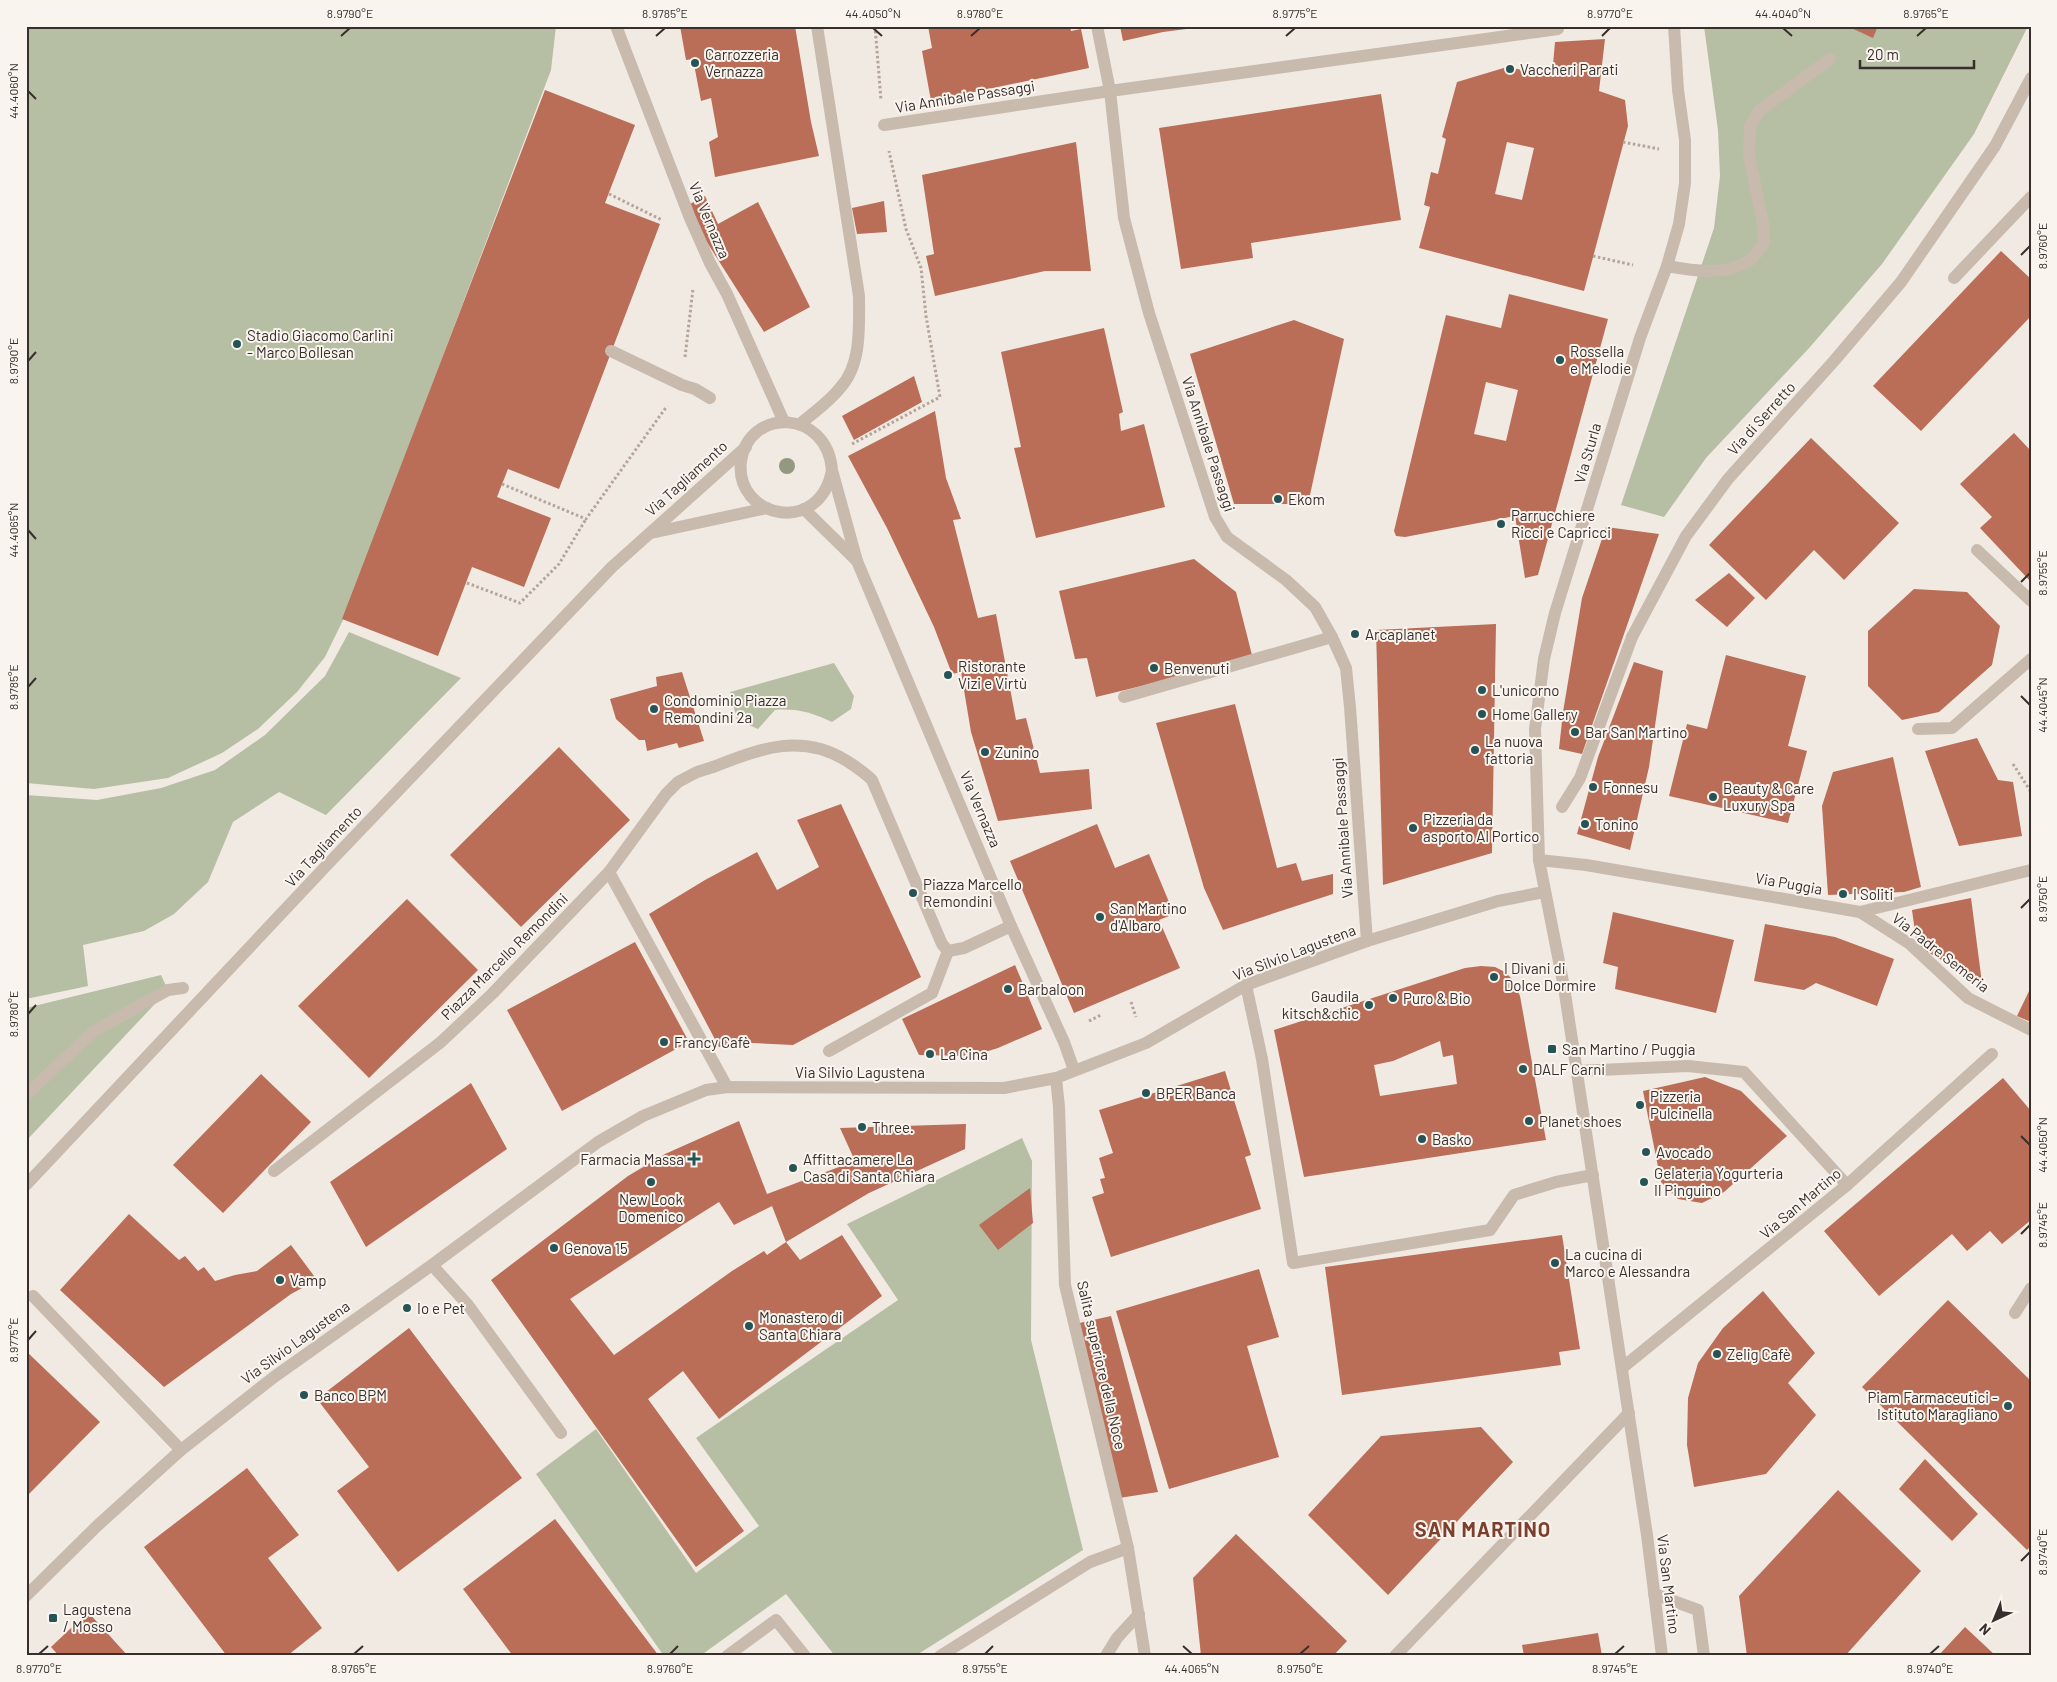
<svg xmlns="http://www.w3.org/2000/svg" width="2057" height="1682" font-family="Barlow,sans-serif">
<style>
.green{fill:#b6bfa3}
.building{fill:#ba6d57;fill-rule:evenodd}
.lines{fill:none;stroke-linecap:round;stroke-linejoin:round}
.path{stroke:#b4a499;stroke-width:3;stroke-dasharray:2.5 2.5;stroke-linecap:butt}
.service{stroke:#c9baae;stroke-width:12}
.pedestrian{stroke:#c9baae;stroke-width:12}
.minor{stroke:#c9baae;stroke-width:12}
.tertiary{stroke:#c9baae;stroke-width:12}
.tree{fill:#949881}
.ticks{fill:none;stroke:#382f2c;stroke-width:2}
.poi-dot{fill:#255356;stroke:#f9f4ee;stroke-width:2}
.labels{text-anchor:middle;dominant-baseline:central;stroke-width:4;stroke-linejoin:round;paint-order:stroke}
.poi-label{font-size:15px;fill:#382f2c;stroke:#f9f4ee;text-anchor:start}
.street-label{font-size:15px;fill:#382f2c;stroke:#f9f4ee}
.district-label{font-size:20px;font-weight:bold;letter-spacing:1px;fill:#7f3f2d;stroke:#f9f4ee}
.neatline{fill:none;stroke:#382f2c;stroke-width:2}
.ticks-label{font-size:12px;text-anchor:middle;fill:#382f2c}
</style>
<rect width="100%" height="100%" fill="#f1eae2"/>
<!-- green -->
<g class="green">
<polygon points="26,26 556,26 551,70 344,618 325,657 297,692 258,729 222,753 168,778 94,789 26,783"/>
<polygon points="1704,26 2028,26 1974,134 1882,264 1810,347 1706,458 1664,517 1621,505 1714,228 1720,176 1718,130"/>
<polygon points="349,632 461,678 326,815 279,792 233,822 208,882 174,914 144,931 83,945 88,986 26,999 26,795 97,800 161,788 215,770 265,735 325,676"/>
<path d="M834,663L854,696L851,709L832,722C813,713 797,708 775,710L758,729L737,720L730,692Z"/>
<polygon points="161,975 168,990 26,1141 26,1008"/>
<polygon points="1022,1138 1032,1161 1031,1340 1083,1550 915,1656 835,1656 786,1594 700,1656 664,1656 536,1474 596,1429 696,1573 759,1526 696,1438 898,1300 847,1224"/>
</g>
<!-- building -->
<g class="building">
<polygon points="680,26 795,26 811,122 819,156 715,177 709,142 718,137 711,98 701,101 693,59 686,60"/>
<polygon points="928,26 1070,26 1071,31 1081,29 1089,68 931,101 922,51 932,48"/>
<polygon points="1120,26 1202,26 1202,27 1163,32 1123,41"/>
<polygon points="1847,26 1878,26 1873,38"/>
<path d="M1605,39L1599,91L1625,100L1628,126L1584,291L1419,248L1430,207L1424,205L1431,172L1438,174L1446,139L1442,137L1457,82L1507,67L1552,76L1555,42ZM1507,142L1534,148L1522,200L1495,194Z"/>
<polygon points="545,90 635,125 605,203 660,224 559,489 508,469 497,497 551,518 524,587 472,567 438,656 342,619"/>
<polygon points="1381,94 1401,220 1251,243 1253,258 1181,269 1159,128"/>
<polygon points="1076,142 1091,271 1045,271 935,296 926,256 934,254 922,175"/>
<polygon points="705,196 718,224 758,202 810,307 764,332 701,233 690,204"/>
<polygon points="884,201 887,232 857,234 852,208"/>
<polygon points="2001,251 2031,279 2031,316 1921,431 1873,386"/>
<path d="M1509,294L1608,319L1538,575L1525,578L1515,516L1405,537L1396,536L1394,531L1446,315L1501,328ZM1486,382L1518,390L1506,441L1474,434Z"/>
<polygon points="1294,320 1344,339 1308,504 1234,504 1190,354"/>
<polygon points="1104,328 1123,412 1119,414 1121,431 1144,424 1165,507 1036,538 1014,448 1021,447 1001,352"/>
<polygon points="914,376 922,402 854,440 842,416"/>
<polygon points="935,411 946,478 961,519 953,520 978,618 996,614 1016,720 1026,718 1040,773 1089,769 1092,809 998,821 971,732 961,672 952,674 934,627 887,528 848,456"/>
<polygon points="2014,433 2031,451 2031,582 1980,528 1992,517 1960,484"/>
<polygon points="1811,438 1899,523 1844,580 1814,550 1766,600 1709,545"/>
<polygon points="1606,527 1659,534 1582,754 1559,749 1563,712 1582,598"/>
<polygon points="1194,559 1236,592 1253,659 1096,697 1087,658 1075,659 1059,591"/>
<polygon points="1729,573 1755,598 1727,627 1695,600"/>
<polygon points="1914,589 1967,592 2000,626 1992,665 1939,712 1902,720 1868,686 1868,631"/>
<polygon points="1496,624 1492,853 1383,885 1376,630"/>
<polygon points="1726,655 1806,676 1788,746 1807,751 1788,823 1669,796 1687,724 1707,729"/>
<polygon points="1634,662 1663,671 1649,767 1630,850 1577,834 1598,757"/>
<polygon points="682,672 704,741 679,748 677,743 647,751 645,740 639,740 616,719 610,699 657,686 656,677"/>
<polygon points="1235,704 1277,868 1296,863 1302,881 1333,874 1333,894 1223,930 1204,888 1156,723"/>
<polygon points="1977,738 1998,780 2013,782 2022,836 1959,846 1925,751"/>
<polygon points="559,747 630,820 521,927 450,855"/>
<polygon points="1893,757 1921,887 1904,892 1828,895 1822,806 1833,772"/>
<polygon points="841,804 921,977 793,1045 751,1043 719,1047 649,914 705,880 757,852 777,890 819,867 797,820"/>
<polygon points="1097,824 1115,868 1149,854 1174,914 1159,920 1180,968 1074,1013 1010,861"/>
<polygon points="1971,898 1982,983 1917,946 1912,910"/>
<polygon points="407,899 478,970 369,1078 298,1006"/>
<polygon points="1613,912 1734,940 1716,1013 1615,989 1618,967 1603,963"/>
<polygon points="1765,924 1835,937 1894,959 1877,1006 1816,983 1804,990 1754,981"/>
<polygon points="635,942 689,1042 562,1111 507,1010"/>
<polygon points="1015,965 1042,1029 998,1048 972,1056 919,1055 902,1019"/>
<path d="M1481,966L1495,967L1505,972L1513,980L1520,996L1546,1140L1304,1177L1274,1030L1465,968ZM1440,1041L1443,1057L1453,1055L1457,1084L1380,1096L1374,1065L1393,1061Z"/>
<polygon points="2031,987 2031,1022 2017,1016"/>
<polygon points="1225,1071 1251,1155 1245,1157 1261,1209 1111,1257 1092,1197 1104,1193 1100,1179 1105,1178 1099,1158 1113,1153 1099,1110"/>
<polygon points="261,1074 311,1122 223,1213 173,1165"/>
<polygon points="1705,1077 1741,1091 1787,1136 1724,1192 1702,1203 1678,1199 1661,1182 1643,1091"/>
<polygon points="2003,1078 2031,1111 2031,1220 2002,1244 1990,1231 1967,1251 1952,1234 1879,1296 1824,1231"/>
<polygon points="471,1083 507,1149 366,1247 330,1182"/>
<polygon points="739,1121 767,1194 855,1161 840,1128 966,1124 965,1149 869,1193 786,1242 772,1206 734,1225 719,1202 684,1224 570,1299 614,1355 732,1271 764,1251 767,1255 786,1242 800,1260 842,1235 882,1296 719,1419 683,1371 648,1399 744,1531 696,1567 491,1280 628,1176 665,1154"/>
<polygon points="1030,1188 1033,1223 998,1250 979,1225"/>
<polygon points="129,1214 179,1260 185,1256 198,1271 204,1267 215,1281 235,1275 257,1271 291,1245 317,1280 291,1294 164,1387 60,1290"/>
<polygon points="1562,1235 1580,1349 1559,1352 1561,1365 1342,1395 1325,1267"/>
<polygon points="1259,1269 1279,1337 1247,1346 1279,1457 1169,1489 1116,1311"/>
<polygon points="1763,1291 1815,1353 1788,1383 1816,1415 1766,1474 1694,1487 1687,1445 1688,1398 1698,1363 1723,1328"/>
<polygon points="1948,1300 2031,1381 2031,1546 2027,1550 1862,1387"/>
<polygon points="1111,1316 1158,1492 1119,1498 1075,1324"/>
<polygon points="409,1328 522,1478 398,1572 337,1491 369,1467 317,1399"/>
<polygon points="26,1351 100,1422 26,1497"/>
<polygon points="1481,1427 1513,1462 1388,1595 1308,1515 1381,1436"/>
<polygon points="1925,1459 1978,1514 1952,1541 1899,1489"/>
<polygon points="247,1468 299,1535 268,1558 322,1628 287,1656 227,1656 144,1547"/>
<polygon points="1838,1490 1921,1571 1845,1656 1747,1656 1739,1596"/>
<polygon points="555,1519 659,1656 513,1656 463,1589"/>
<polygon points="1236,1534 1347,1641 1333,1656 1201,1656 1193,1578"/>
<polygon points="88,1612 128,1656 59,1656 51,1647"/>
<polygon points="1965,1627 1996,1656 1938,1656"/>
<polygon points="1598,1633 1602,1656 1524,1656 1522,1645"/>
</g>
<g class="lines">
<!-- path -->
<g class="path">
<polyline points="875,26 881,100"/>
<polyline points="1583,27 1592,26"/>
<polyline points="1623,142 1659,149"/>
<polyline points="609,194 662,220"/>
<polyline points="1593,256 1633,265"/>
<polyline points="685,357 693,289"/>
<polyline points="852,444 940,397 926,316 921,268 906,229 889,151"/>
<polyline points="502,484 586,519 667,406"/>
<polyline points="467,583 520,603 559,564 586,519"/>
<polyline points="2013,764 2031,792"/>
<polyline points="1131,1002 1136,1017"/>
<polyline points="1089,1021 1101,1015"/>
</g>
<!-- service -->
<g class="service">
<path d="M1667,266C1694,271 1725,276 1749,261C1755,257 1760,248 1764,243L1763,223L1749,155L1750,127L1759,111L1830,59"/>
<polyline points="1124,697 1332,637"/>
<polyline points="1918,729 1952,728 2031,659"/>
<polyline points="609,872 727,1087"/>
<polyline points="1246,985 1262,1059 1293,1263 1490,1230 1514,1195 1556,1182 1593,1175"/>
<polyline points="1577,1071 1688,1066 1744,1072 1847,1185"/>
<polyline points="432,1265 468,1305 561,1433"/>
<polyline points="33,1296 181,1450"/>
<polyline points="2015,1313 2031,1288"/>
<polyline points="1622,1368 1847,1185 1992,1054"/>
<polyline points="1654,1594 1698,1610 1704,1656"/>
<polyline points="727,1656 776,1620 805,1656"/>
<polyline points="940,1656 1090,1562 1128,1548"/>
</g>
<!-- pedestrian -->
<g class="pedestrian">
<polyline points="611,351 682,385 695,389 710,398"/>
<path d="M713,767C760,749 801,732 847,761C856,767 864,772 872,780L942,944L948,951L964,948L1011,926"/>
<polyline points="1562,807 1580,778 1632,637"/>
<polyline points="829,1051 932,993 948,951"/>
<polyline points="26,1095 94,1031 168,990 183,988"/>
</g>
<!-- minor -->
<g class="minor">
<polyline points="616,26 690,218 710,263 727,294 784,422"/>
<polyline points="1097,26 1110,91 1124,218 1149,313 1215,517 1227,537 1286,580 1315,607 1332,637 1346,668 1350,707 1367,941"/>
<polyline points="884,125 1110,91 1558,29"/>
<polyline points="1954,278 2031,197"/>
<path d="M800,424C813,413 829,402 840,388C862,365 859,325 859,296L817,26"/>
<path d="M832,470C820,537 734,518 741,461C749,407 827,409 832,470L857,561L1011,926L1064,1042L1074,1070"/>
<polyline points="804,509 857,561"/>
<polyline points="651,533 767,508"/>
<polyline points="1977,550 2031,601"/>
<polyline points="1632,637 1686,536 1728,479 1834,361 1901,282 1995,146 2031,78"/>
<polyline points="1539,860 1586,865 1860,912 2031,870"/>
<polyline points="1860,912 1910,944 1968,998 2031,1030"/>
<polyline points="1056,1078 1059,1107 1065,1285 1128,1548 1145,1656"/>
<polyline points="274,1171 441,1042 493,993 609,872 666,794 678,782 697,772 713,767"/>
<polyline points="26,1185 326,866 612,567 746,447"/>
<polyline points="1106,1656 1117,1638 1139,1614"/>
<polyline points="1395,1656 1629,1413"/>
</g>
<!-- tertiary -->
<g class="tertiary">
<polyline points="26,1596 97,1526 181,1450 274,1377 432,1265 598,1142 643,1116 706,1090 727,1087 1004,1088 1056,1078 1146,1043 1246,985 1273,975 1367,941 1498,901 1544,892"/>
<polyline points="1662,1656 1647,1535 1564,987 1539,860 1535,729 1544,659 1555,613 1640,338 1667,266 1679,224 1685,183 1685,140 1678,90 1674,26"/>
</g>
</g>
<!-- trees -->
<circle class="tree" cx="787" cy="466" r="8"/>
<!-- ticks -->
<path class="ticks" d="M873,28L882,36M1783,28L1792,36M341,36L350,28M656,36L665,28M971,36L980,28M1286,36L1295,28M1602,36L1610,28M1917,36L1926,28M28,91L36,99M2021,255L2030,246M28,361L36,352M28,530L36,539M2021,582L2030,573M28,687L36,678M2021,696L2030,705M2021,908L2030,899M28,1014L36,1005M2021,1136L2030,1145M2021,1234L2030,1225M28,1340L36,1331M2021,1561L2030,1552M1183,1646L1192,1654M39,1654L48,1646M354,1654L363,1646M670,1654L678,1646M985,1654L993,1646M1300,1654L1309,1646M1615,1654L1624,1646M1930,1654L1939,1646"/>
<!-- markers -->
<g class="poi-dot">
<circle cx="695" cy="63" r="5"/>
<circle cx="1510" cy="69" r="5"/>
<circle cx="237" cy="344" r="5"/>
<circle cx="1560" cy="360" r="5"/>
<circle cx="1278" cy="499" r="5"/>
<circle cx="1501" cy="524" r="5"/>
<circle cx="1355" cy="634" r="5"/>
<circle cx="1154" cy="668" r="5"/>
<circle cx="948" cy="675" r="5"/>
<circle cx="1482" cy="690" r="5"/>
<circle cx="654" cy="709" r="5"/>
<circle cx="1482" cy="714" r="5"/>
<circle cx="1575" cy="732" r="5"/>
<circle cx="1475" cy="750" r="5"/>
<circle cx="985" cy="752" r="5"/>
<circle cx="1593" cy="787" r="5"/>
<circle cx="1713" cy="797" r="5"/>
<circle cx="1585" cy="824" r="5"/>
<circle cx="1413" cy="828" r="5"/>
<circle cx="913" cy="893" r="5"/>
<circle cx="1843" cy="894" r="5"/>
<circle cx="1100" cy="917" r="5"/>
<circle cx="1494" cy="977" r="5"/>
<circle cx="1008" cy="989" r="5"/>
<circle cx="1393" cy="998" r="5"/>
<circle cx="1369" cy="1005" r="5"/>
<circle cx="664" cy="1042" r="5"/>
<rect x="1547" y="1044" width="10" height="10" rx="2.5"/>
<circle cx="930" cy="1054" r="5"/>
<circle cx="1523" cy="1069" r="5"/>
<circle cx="1146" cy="1093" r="5"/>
<circle cx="1640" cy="1105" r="5"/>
<circle cx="1529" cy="1121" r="5"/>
<circle cx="862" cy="1127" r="5"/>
<circle cx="1422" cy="1139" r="5"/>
<circle cx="1646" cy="1152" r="5"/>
<path d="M691.5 1151.5h5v5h5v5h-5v5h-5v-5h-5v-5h5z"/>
<circle cx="793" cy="1168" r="5"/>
<circle cx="651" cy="1182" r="5"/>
<circle cx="1644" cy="1182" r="5"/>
<circle cx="554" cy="1248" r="5"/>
<circle cx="1555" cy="1263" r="5"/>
<circle cx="280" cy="1280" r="5"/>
<circle cx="407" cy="1308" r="5"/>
<circle cx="749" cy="1326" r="5"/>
<circle cx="1717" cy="1354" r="5"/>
<circle cx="304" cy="1395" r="5"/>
<circle cx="2008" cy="1406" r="5"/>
<rect x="48" y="1613" width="10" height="10" rx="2.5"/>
</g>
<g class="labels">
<!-- poi labels -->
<g class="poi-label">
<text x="705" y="54">Carrozzeria<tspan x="705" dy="17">Vernazza</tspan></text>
<text x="1520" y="69">Vaccheri Parati</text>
<text x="247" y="335">Stadio Giacomo Carlini<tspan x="247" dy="17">- Marco Bollesan</tspan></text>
<text x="1570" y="351">Rossella<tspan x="1570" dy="17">e Melodie</tspan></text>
<text x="1288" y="499">Ekom</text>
<text x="1511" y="515">Parrucchiere<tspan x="1511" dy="17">Ricci e Capricci</tspan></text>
<text x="1365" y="634">Arcaplanet</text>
<text x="958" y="666">Ristorante<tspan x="958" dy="17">Vizi e Virtù</tspan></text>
<text x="1164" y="668">Benvenuti</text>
<text x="1492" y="690">L'unicorno</text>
<text x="664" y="700">Condominio Piazza<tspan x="664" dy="17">Remondini 2a</tspan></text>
<text x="1492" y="714">Home Gallery</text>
<text x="1585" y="732">Bar San Martino</text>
<text x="1485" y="741">La nuova<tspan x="1485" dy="17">fattoria</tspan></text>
<text x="995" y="752">Zunino</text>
<text x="1603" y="787">Fonnesu</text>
<text x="1723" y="788">Beauty &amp; Care<tspan x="1723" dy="17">Luxury Spa</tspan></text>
<text x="1423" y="819">Pizzeria da<tspan x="1423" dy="17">asporto Al Portico</tspan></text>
<text x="1595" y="824">Tonino</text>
<text x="923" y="884">Piazza Marcello<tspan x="923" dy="17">Remondini</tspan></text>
<text x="1853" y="894">I Soliti</text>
<text x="1110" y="908">San Martino<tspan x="1110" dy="17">d'Albaro</tspan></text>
<text x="1504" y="968">I Divani di<tspan x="1504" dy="17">Dolce Dormire</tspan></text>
<text x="1018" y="989">Barbaloon</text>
<text x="1359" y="996" text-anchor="end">Gaudila<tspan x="1359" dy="17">kitsch&amp;chic</tspan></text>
<text x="1403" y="998">Puro &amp; Bio</text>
<text x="674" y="1042">Francy Cafè</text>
<text x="1562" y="1049">San Martino / Puggia</text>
<text x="940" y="1054">La Cina</text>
<text x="1533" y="1069">DALF Carni</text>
<text x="1156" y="1093">BPER Banca</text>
<text x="1650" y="1096">Pizzeria<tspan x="1650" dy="17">Pulcinella</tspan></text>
<text x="1539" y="1121">Planet shoes</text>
<text x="872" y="1127">Three.</text>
<text x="1432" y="1139">Basko</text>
<text x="1656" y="1152">Avocado</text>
<text x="684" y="1159" text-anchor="end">Farmacia Massa</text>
<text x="803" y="1159">Affittacamere La<tspan x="803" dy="17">Casa di Santa Chiara</tspan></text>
<text x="1654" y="1173">Gelateria Yogurteria<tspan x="1654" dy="17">Il Pinguino</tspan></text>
<text x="651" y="1199" text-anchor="middle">New Look<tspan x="651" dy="17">Domenico</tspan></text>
<text x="564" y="1248">Genova 15</text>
<text x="1565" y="1254">La cucina di<tspan x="1565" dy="17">Marco e Alessandra</tspan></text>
<text x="290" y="1280">Vamp</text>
<text x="417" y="1308">Io e Pet</text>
<text x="759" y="1317">Monastero di<tspan x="759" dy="17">Santa Chiara</tspan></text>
<text x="1727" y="1354">Zelig Cafè</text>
<text x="314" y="1395">Banco BPM</text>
<text x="1998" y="1397" text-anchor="end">Piam Farmaceutici -<tspan x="1998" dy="17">Istituto Maragliano</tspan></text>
<text x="63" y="1609">Lagustena<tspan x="63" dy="17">/ Mosso</tspan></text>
</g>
<!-- street labels -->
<g class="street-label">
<text transform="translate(965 96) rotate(-9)">Via Annibale Passaggi</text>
<text transform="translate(710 220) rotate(67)">Via Vernazza</text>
<text transform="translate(1761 418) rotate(-48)">Via di Serretto</text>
<text transform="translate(1209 444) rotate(72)">Via Annibale Passaggi</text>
<text transform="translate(1587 453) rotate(-74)">Via Sturla</text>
<text transform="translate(686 478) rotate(-42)">Via Tagliamento</text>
<text transform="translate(981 809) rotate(67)">Via Vernazza</text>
<text transform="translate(1342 828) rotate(-94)">Via Annibale Passaggi</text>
<text transform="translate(323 846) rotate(-47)">Via Tagliamento</text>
<text transform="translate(1789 883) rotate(10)">Via Puggia</text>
<text transform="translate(1294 952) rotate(-21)">Via Silvio Lagustena</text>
<text transform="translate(1941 952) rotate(38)">Via Padre Semeria</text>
<text transform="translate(504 956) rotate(-45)">Piazza Marcello Remondini</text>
<text x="860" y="1072">Via Silvio Lagustena</text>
<text transform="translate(1800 1203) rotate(-40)">Via San Martino</text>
<text transform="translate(295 1342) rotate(-36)">Via Silvio Lagustena</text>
<text transform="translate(1102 1365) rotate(77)">Salita superiore della Noce</text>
<text transform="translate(1669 1584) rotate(83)">Via San Martino</text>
</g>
<!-- district labels -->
<g class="district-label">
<text x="1483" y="1529">SAN MARTINO</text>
</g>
</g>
<!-- border -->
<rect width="2057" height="1682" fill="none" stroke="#f9f4ee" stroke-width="55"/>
<!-- north arrow -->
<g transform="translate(1994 1620) rotate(224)" stroke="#f9f4ee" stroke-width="4" paint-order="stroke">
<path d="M0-4L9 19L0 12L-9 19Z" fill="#382f2c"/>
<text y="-8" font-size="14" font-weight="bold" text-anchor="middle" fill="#382f2c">N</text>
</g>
<!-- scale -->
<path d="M1860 60v8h114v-8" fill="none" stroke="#382f2c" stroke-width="2.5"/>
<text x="1867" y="60" font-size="15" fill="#382f2c" stroke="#f9f4ee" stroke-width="4" paint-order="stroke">20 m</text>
<rect x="28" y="28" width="2002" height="1626" class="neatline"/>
<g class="ticks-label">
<text x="350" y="18">8.9790°E</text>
<text x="665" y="18">8.9785°E</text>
<text x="873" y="18">44.4050°N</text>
<text x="980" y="18">8.9780°E</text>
<text x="1295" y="18">8.9775°E</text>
<text x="1610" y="18">8.9770°E</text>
<text x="1783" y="18">44.4040°N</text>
<text x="1926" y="18">8.9765°E</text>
<text transform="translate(14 91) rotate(-90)" y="4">44.4060°N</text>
<text transform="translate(2043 246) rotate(-90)" y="4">8.9760°E</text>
<text transform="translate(14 361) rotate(-90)" y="4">8.9790°E</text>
<text transform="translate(14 530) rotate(-90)" y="4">44.4065°N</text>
<text transform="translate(2043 573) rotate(-90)" y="4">8.9755°E</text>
<text transform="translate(14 687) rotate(-90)" y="4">8.9785°E</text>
<text transform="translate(2043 705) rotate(-90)" y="4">44.4045°N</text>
<text transform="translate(2043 899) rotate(-90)" y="4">8.9750°E</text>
<text transform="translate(14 1014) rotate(-90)" y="4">8.9780°E</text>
<text transform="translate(2043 1145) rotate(-90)" y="4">44.4050°N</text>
<text transform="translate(2043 1225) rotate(-90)" y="4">8.9745°E</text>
<text transform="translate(14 1340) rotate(-90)" y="4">8.9775°E</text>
<text transform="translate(2043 1552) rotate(-90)" y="4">8.9740°E</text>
<text x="39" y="1673">8.9770°E</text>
<text x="354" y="1673">8.9765°E</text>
<text x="670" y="1673">8.9760°E</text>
<text x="985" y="1673">8.9755°E</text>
<text x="1192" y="1673">44.4065°N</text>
<text x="1300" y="1673">8.9750°E</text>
<text x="1615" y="1673">8.9745°E</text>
<text x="1930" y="1673">8.9740°E</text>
</g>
</svg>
